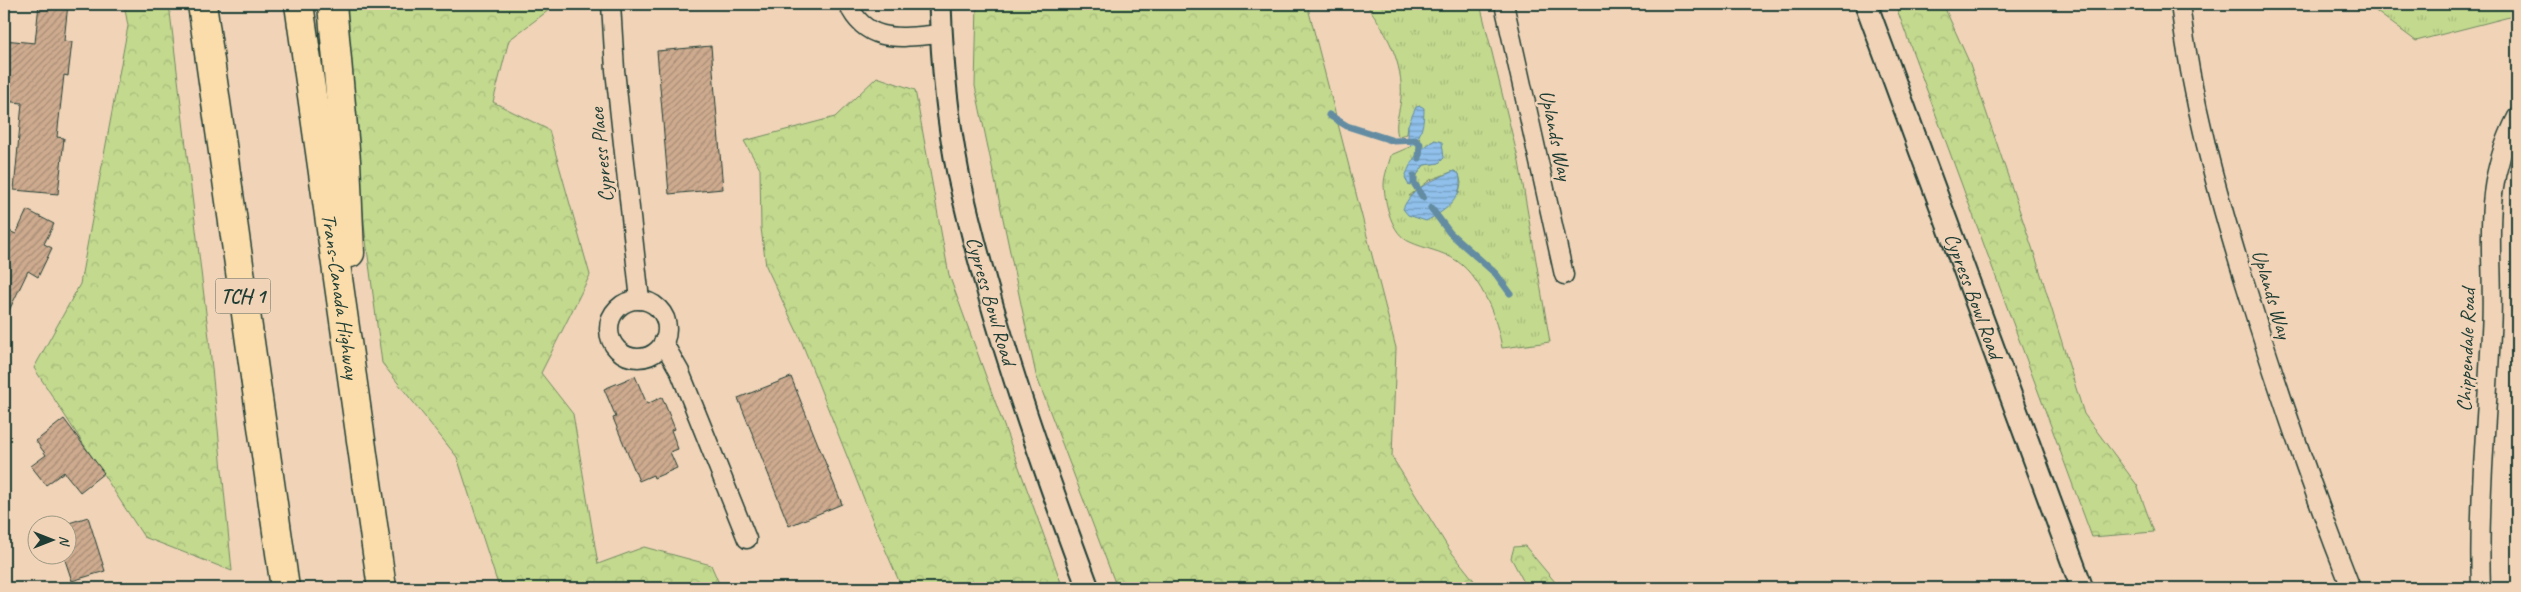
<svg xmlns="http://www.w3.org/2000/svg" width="2521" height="592" font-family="Caveat,sans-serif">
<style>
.grass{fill:url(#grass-tufts);stroke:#718b61;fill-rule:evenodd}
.forest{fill:url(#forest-crowns);stroke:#718b61}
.water{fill:url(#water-rules);stroke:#638ca2}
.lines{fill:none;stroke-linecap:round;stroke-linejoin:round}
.stream{stroke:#638ca2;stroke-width:7}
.building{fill:url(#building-hatch);stroke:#1f3d34}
.minor-casing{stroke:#1f3d34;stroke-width:21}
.tertiary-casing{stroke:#1f3d34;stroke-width:25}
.motorway-casing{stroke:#1f3d34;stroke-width:31}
.minor{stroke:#f1d4b8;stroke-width:18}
.tertiary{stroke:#f1d4b8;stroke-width:21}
.motorway{stroke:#faddab;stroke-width:28}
.labels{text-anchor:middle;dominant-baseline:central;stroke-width:5;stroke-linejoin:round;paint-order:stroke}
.shield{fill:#f1d4b8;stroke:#5e6a5c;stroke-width:1}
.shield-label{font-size:20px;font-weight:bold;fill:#1f3d34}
.street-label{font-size:21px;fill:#1f3d34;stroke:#f1d4b8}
</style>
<defs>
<pattern id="grass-tufts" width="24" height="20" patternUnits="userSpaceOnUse" patternTransform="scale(1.25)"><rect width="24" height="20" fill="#c3d98e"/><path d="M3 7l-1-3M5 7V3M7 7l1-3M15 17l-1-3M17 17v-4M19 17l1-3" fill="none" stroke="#a7bb7b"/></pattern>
<pattern id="forest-crowns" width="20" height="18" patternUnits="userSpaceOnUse" patternTransform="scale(1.25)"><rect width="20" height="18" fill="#c3d98e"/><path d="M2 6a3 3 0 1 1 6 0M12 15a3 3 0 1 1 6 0" fill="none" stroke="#a7bb7b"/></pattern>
<pattern id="water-rules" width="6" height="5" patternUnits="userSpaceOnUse" patternTransform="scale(1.25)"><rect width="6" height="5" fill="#90c0eb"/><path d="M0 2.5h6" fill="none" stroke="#759dbf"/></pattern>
<pattern id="building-hatch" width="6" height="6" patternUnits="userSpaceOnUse" patternTransform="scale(1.25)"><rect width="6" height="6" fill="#ceab8f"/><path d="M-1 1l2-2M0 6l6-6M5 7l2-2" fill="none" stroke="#a78c76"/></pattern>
</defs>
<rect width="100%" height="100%" fill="#f1d4b8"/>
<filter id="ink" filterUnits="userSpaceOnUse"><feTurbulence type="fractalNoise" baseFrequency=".02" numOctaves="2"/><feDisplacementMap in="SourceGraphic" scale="10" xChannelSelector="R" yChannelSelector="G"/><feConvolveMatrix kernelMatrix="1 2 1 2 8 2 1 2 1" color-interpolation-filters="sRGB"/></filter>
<g filter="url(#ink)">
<!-- grass -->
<g class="grass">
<path d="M1366,4H1480L1519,162L1550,342L1502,348C1497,318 1482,279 1457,261C1443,251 1425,249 1410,242C1391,234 1385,203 1384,185C1384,175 1389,164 1391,155L1412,146L1420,138L1408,125L1407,134L1398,136C1394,124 1400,111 1401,98C1404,63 1386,31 1366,4ZM1435,140L1439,163L1424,165L1417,175L1414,183L1409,186C1412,161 1412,155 1435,140ZM1454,171L1459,174L1461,183L1459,193L1409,196L1430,180Z"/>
<polygon points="2366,4 2517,4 2517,15 2416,41"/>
</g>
<!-- forest -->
<g class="forest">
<polygon points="124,4 169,4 209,338 232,571 144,537 34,368 80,284 128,26"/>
<polygon points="342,4 557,4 509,40 493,102 549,130 590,275 541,373 573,414 598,564 644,547 711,565 721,588 499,588 457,457 382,363 365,233"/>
<polygon points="977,4 1307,4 1396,348 1392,457 1449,549 1480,588 1117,588 1036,375 975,86"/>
<polygon points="1895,4 1943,4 1970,64 2039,268 2084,414 2137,485 2154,532 2092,537"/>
<polygon points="877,77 915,90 949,275 1063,588 902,588 872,519 800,338 766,266 761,228 760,169 744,141 835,117"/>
<polygon points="1525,546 1560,588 1527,588 1511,558 1514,547"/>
</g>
<!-- water -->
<g class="water">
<path d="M1421,106L1424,108C1424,123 1422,135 1412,146L1408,143V125L1416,107Z"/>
<path d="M1435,140L1442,142L1444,158L1439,163L1424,165L1417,175L1414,183L1409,186L1405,177C1412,159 1418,150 1435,140Z"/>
<path d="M1454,171L1459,174C1465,198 1445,211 1426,221L1408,215L1403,209C1411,188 1434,180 1454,171Z"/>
</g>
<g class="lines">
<!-- stream -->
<g class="stream">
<polyline points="1329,115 1347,126 1394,141 1415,140 1420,144 1419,158"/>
<polyline points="1414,176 1414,183 1423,197"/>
<polyline points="1431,208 1450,233 1496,274 1510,293"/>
</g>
</g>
<!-- building -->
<g class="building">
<polygon points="39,4 68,4 64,41 72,42 68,76 64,75 57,137 64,138 58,194 14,190 22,103 4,101 4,40 35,43"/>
<polygon points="711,46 723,189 669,194 657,51"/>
<polygon points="27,210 54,224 44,244 52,248 38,277 28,271 4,321 4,242 9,231 16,234"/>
<polygon points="635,376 647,404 662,397 675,429 671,430 678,449 670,452 677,468 654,478 653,475 639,481 613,418 616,417 604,389"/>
<polygon points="791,377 842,504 789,526 738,398"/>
<polygon points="64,419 104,473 80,492 64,472 46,485 31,466 46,455 36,441"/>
<polygon points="88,517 105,571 72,581 63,554 68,554 68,524 66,524"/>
</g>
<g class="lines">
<defs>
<g id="minor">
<polyline points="611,4 615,70 640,300"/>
<path d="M848,4C867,46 903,37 941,34"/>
<polyline points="1504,4 1564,275"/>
<path d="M2180,4C2191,98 2216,190 2244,280C2276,384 2311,487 2351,588"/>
<circle cx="638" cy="329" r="29"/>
<polyline points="663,342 680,372 747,539"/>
<path d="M2481,588C2478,503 2487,418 2491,333C2496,253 2477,194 2517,117"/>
</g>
<g id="tertiary">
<path id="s1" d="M940,4C942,60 947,118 958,173C989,314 1038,453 1088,588"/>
<path id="s2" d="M1866,4L2082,588"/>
</g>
<g id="motorway">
<polyline points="202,4 285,588"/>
<path id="s3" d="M299,4L382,588"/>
<polyline points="332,4 346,161 350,253"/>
</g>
</defs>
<!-- minor casing -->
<use href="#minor" class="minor-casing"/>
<!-- tertiary casing -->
<use href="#tertiary" class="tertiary-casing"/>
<!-- motorway casing -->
<use href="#motorway" class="motorway-casing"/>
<!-- minor -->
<use href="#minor" class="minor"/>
<!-- tertiary -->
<use href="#tertiary" class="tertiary"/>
<!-- motorway -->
<use href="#motorway" class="motorway"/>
</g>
</g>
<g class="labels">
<!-- shield labels -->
<rect class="shield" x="215.5" y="278.5" width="55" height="35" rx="4"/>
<g class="shield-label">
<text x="243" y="296">TCH 1</text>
</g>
<!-- street labels -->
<g class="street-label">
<text transform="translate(1556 135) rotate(78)">Uplands Way</text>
<text transform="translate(601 155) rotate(-96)">Cypress Place</text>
<text transform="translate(2272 294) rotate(73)">Uplands Way</text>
<text stroke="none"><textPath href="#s3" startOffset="295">Trans-Canada Highway</textPath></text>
<text stroke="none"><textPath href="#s2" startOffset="311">Cypress Bowl Road</textPath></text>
<text stroke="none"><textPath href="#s1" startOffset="302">Cypress Bowl Road</textPath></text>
<text transform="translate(2466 350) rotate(-88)">Chippendale Road</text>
</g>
</g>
<!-- margin -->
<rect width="2521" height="592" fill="none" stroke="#f1d4b8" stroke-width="20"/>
<rect x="10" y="10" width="2501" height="572" fill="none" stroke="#1f3d34" stroke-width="2" filter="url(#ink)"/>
<!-- north arrow -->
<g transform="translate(52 540) rotate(90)"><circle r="24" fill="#f1d4b8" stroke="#9d9883"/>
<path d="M0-4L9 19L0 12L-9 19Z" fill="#1f3d34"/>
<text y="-8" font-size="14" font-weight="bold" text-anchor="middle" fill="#1f3d34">N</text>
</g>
</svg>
